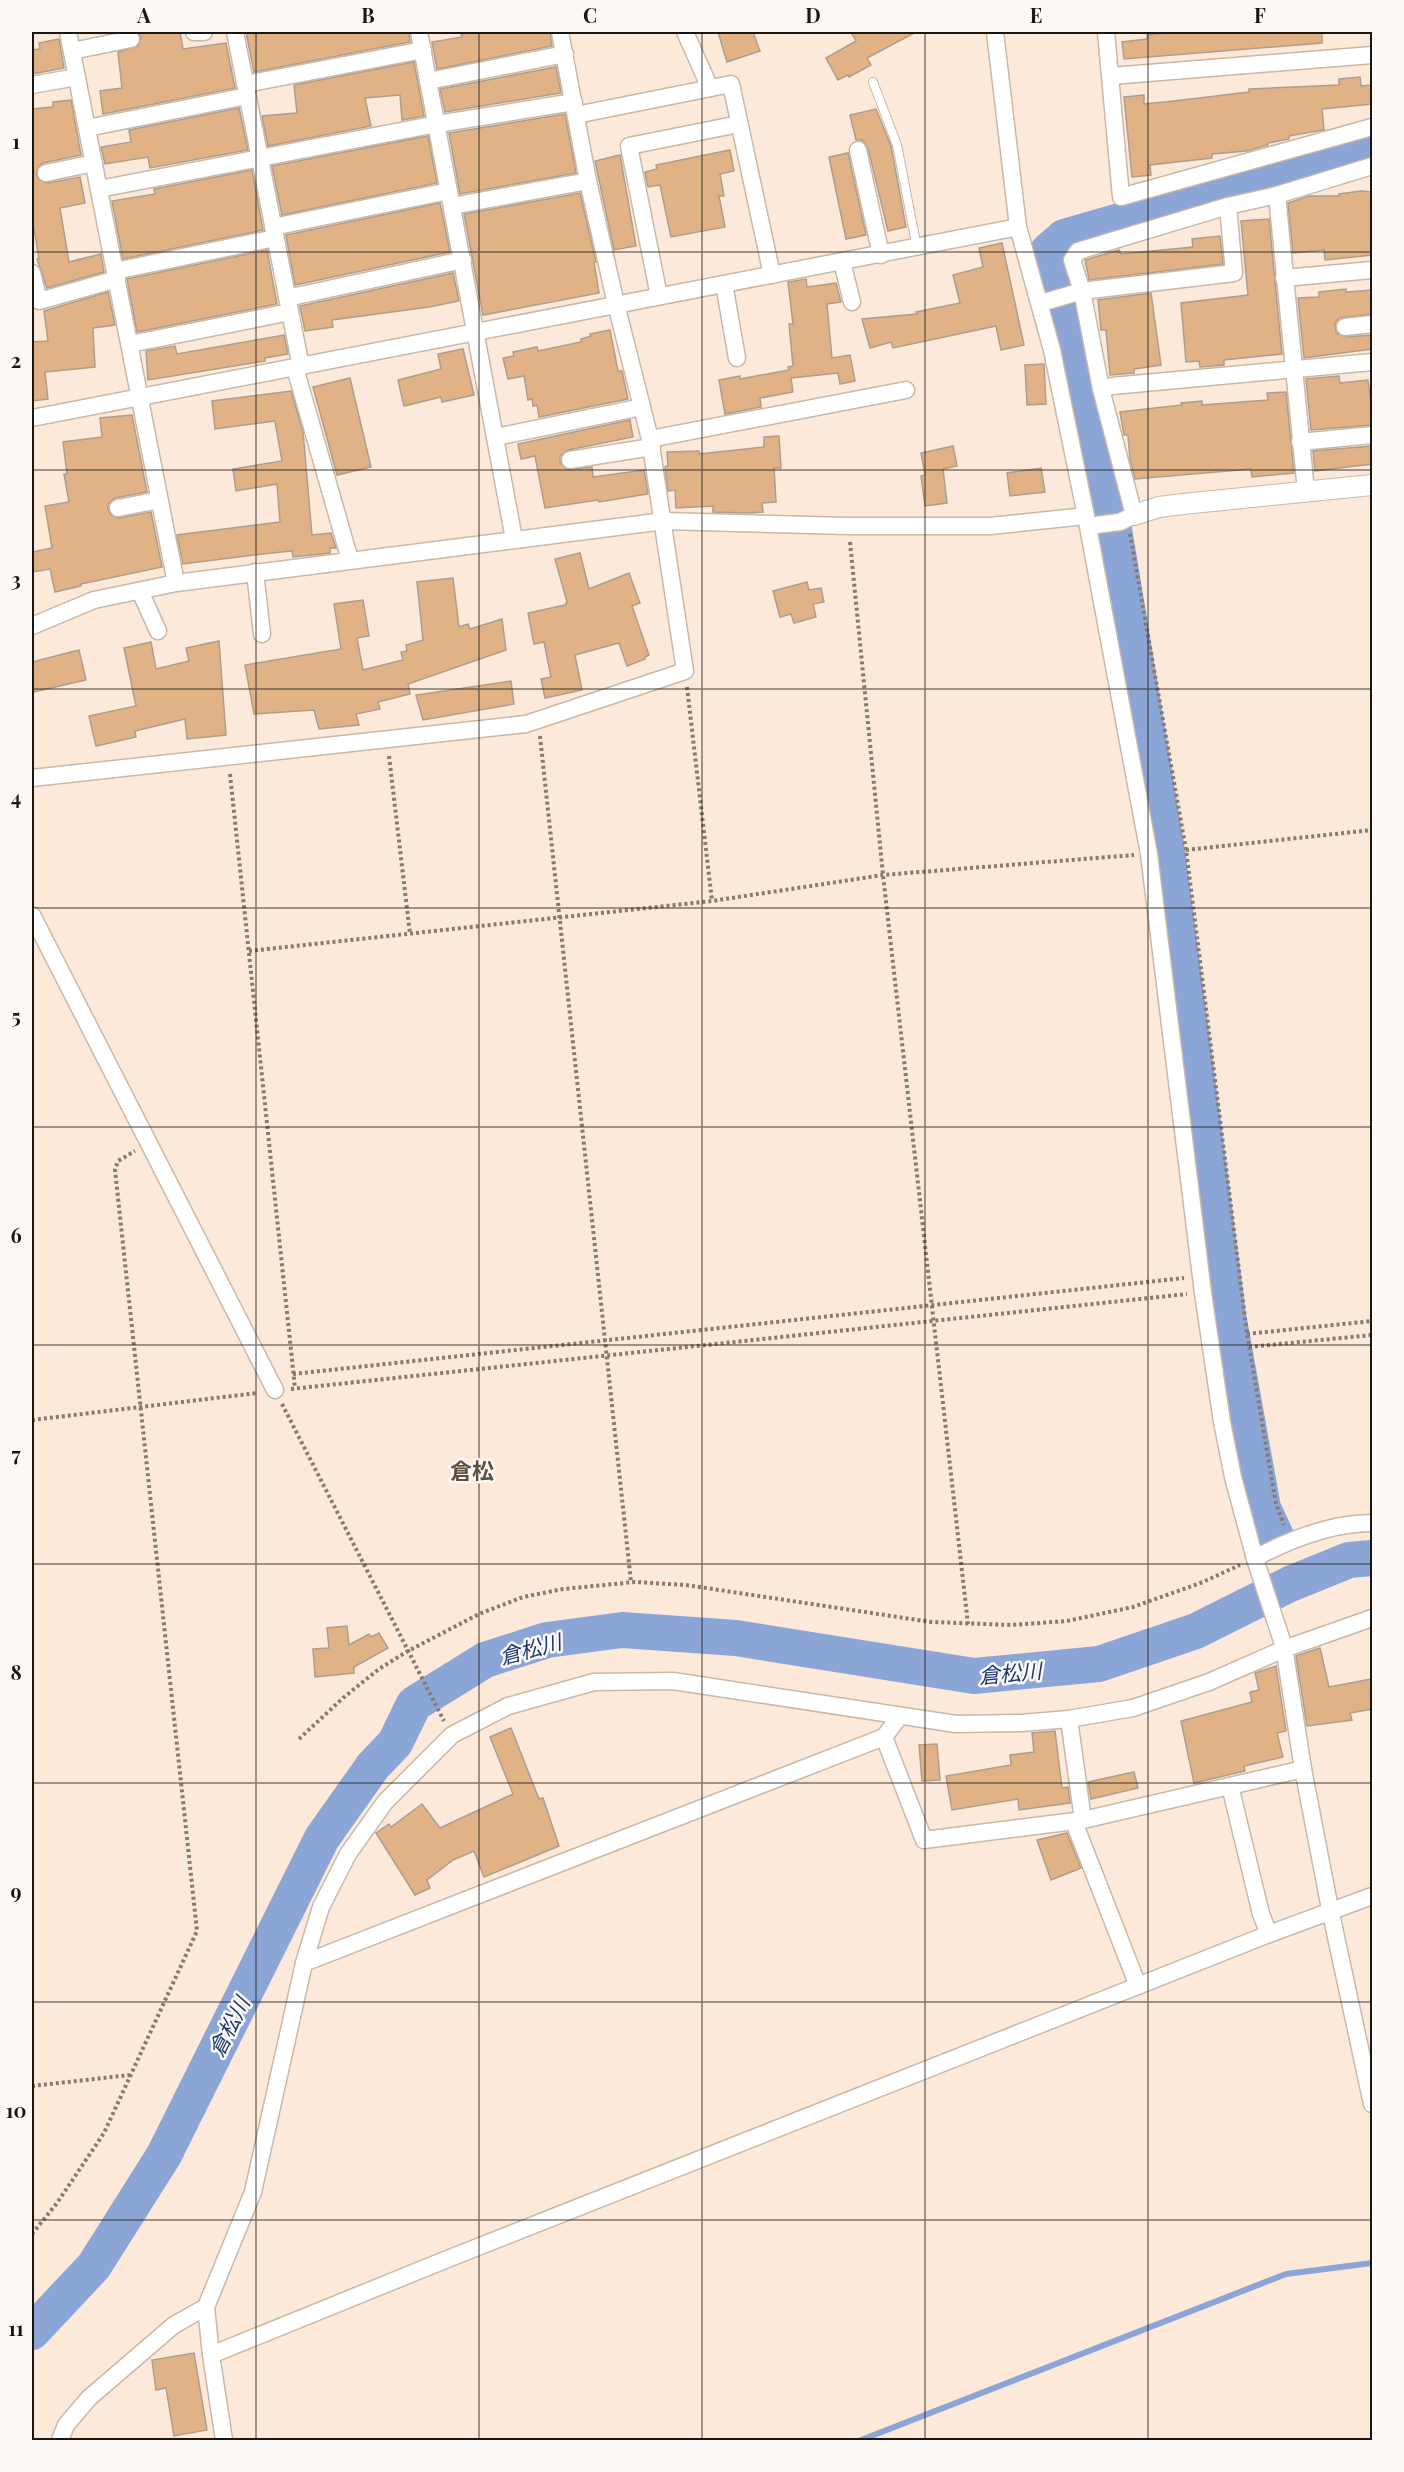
<svg xmlns="http://www.w3.org/2000/svg" width="1404" height="2472" font-family="'Playfair Display','Noto Sans JP',serif">
<style>
.lines{fill:none;stroke-linecap:round;stroke-linejoin:round}
.stream{stroke:#8ba5d7;stroke-width:6}
.river{stroke:#8ba5d7;stroke-width:36}
.building{fill:#e0b286;stroke:#ae9d8d;stroke-width:1.5}
.service-casing{stroke:#c9b8a8;stroke-width:10}
.minor-casing{stroke:#c9b8a8;stroke-width:19}
.tertiary-casing{stroke:#c9b8a8;stroke-width:22}
.path{stroke:#877b70;stroke-width:4;stroke-dasharray:3 3;stroke-linecap:butt}
.service{stroke:#fff;stroke-width:8}
.minor{stroke:#fff;stroke-width:16}
.tertiary{stroke:#fff;stroke-width:20}
.grid{fill:none;stroke:#1c1610;stroke-width:1.5;stroke-opacity:0.55}
.labels{text-anchor:middle;dominant-baseline:central;stroke-width:5;stroke-linejoin:round;paint-order:stroke}
.water-label{font-size:21px;font-style:italic;fill:#1a3672;stroke:#fdf9f6}
.quarter-label{font-size:22px;font-weight:bold;fill:#5f5042;stroke:#fdf9f6}
.neatline{fill:none;stroke:#1c1610;stroke-width:2}
.grid-label{font-size:20px;text-anchor:middle;font-weight:bold;fill:#1c1610}
</style>
<rect width="100%" height="100%" fill="#fce9d9"/>
<g class="lines">
<!-- stream -->
<polyline class="stream" points="861,2440 1286,2274 1372,2263"/>
<!-- river -->
<g class="river">
<polyline points="1276,1536 1263,1508 1228,1315 1168,857 1111,511 1048,251 1064,237 1372,148"/>
<polyline points="32,2332 94,2266 164,2155 322,1838 373,1766 395,1743 414,1704 485,1660 547,1640 622,1630 736,1638 974,1676 1099,1664 1196,1631 1290,1584 1349,1560 1372,1558"/>
</g>
</g>
<!-- building -->
<g class="building">
<polygon points="138,32 180,32 183,49 226,43 235,88 103,114 100,91 122,88 118,52 138,46 141,38"/>
<polygon points="246,32 409,32 410,42 254,72"/>
<polygon points="475,32 550,32 552,46 437,69 432,42 462,37 461,34"/>
<polygon points="718,32 753,32 760,51 727,62"/>
<polygon points="851,32 916,32 867,58 871,65 849,77 848,75 838,80 826,58 856,41"/>
<polygon points="1181,32 1322,32 1322,43 1124,59 1122,42 1147,39 1147,35"/>
<polygon points="59,39 64,68 32,74 32,50 40,49 39,43"/>
<polygon points="414,62 424,116 402,120 400,95 365,98 371,126 268,146 262,116 297,113 294,85"/>
<polygon points="556,67 561,93 445,112 440,89"/>
<polygon points="1360,77 1361,86 1372,85 1372,104 1322,109 1324,130 1289,136 1289,139 1268,143 1268,145 1247,151 1212,154 1212,158 1150,165 1151,175 1132,177 1124,97 1144,95 1144,104 1174,101 1249,92 1249,89 1339,85 1339,79"/>
<polygon points="71,100 81,155 43,163 39,166 36,175 39,180 48,183 80,177 85,203 60,208 69,262 101,254 104,272 47,288 37,259 39,259 32,217 32,144 33,144 32,109 53,107 53,102"/>
<polygon points="239,108 248,150 150,168 148,157 105,164 101,147 131,142 129,130"/>
<polygon points="876,109 891,146 906,227 888,231 868,148 862,140 856,140 850,115"/>
<polygon points="565,114 576,173 460,194 449,133"/>
<polygon points="428,136 437,183 282,215 272,166"/>
<polygon points="730,150 734,171 720,174 724,196 719,196 725,227 671,237 660,185 648,187 645,172 657,169 656,165"/>
<polygon points="848,153 866,235 846,239 829,157"/>
<polygon points="620,155 636,246 614,250 595,161"/>
<polygon points="252,170 263,230 123,259 112,201 155,194 154,189"/>
<polygon points="1361,191 1372,192 1372,255 1325,260 1324,250 1293,253 1288,203 1309,196 1339,196 1339,194"/>
<polygon points="580,193 596,262 594,262 599,293 483,315 464,214"/>
<polygon points="440,203 450,252 295,285 286,235"/>
<polygon points="1269,219 1282,354 1224,360 1224,365 1200,367 1199,361 1186,362 1181,303 1248,295 1241,221"/>
<polygon points="1220,236 1223,264 1089,280 1088,274 1085,260 1119,250 1121,254 1193,247 1192,239"/>
<polygon points="1002,243 1024,345 1001,350 996,326 893,348 891,342 870,348 862,319 917,314 916,312 960,303 953,275 983,267 979,248"/>
<polygon points="267,250 277,304 137,332 127,279"/>
<polygon points="453,273 459,301 429,307 332,320 333,327 305,331 300,306"/>
<polygon points="806,279 807,287 836,283 841,302 827,304 832,358 850,355 855,381 840,384 838,373 791,378 793,392 760,398 761,407 725,414 719,380 740,376 740,379 789,370 788,367 793,366 789,324 793,324 788,282"/>
<polygon points="1346,289 1346,292 1372,290 1372,314 1339,318 1335,323 1336,333 1346,337 1372,335 1372,349 1304,358 1298,298 1319,297 1319,292"/>
<polygon points="108,292 115,325 93,328 95,367 45,372 48,399 32,401 32,342 48,341 44,311"/>
<polygon points="1151,293 1161,365 1134,369 1134,373 1110,375 1106,330 1101,330 1098,300"/>
<polygon points="610,330 618,371 622,371 628,399 539,417 537,405 533,406 532,399 528,400 524,376 508,379 503,358 514,356 513,352 537,347 538,351 581,342 581,339 591,336 590,334"/>
<polygon points="284,335 288,354 265,358 265,361 148,380 146,351 175,346 177,354"/>
<polygon points="463,349 474,395 442,402 441,397 404,406 398,380 441,369 438,354"/>
<polygon points="1044,364 1046,404 1027,405 1025,365"/>
<polygon points="1339,376 1340,383 1368,380 1371,403 1372,403 1372,425 1311,430 1306,379"/>
<polygon points="350,378 371,467 337,475 313,387"/>
<polygon points="291,391 303,432 312,535 331,533 336,548 330,548 330,553 293,557 292,551 262,554 183,564 177,535 280,522 277,484 236,491 233,469 282,461 275,421 215,429 212,401"/>
<polygon points="1286,392 1294,473 1252,477 1251,469 1135,479 1130,459 1128,435 1124,435 1120,412 1182,405 1181,403 1202,401 1202,405 1268,400 1267,393"/>
<polygon points="132,415 147,492 115,498 108,504 108,509 111,515 119,518 151,512 162,567 81,584 81,586 55,592 50,569 32,572 32,552 52,548 45,506 69,502 64,474 67,474 63,442 102,437 100,418"/>
<polygon points="630,420 633,437 568,450 560,456 560,462 567,470 592,467 593,477 644,470 648,494 599,502 598,500 545,508 535,456 521,459 518,444"/>
<polygon points="779,436 781,468 774,468 776,502 762,503 763,512 747,513 713,512 713,506 676,508 675,490 668,491 665,467 668,466 667,452 699,451 699,454 764,447 764,437"/>
<polygon points="953,446 957,466 943,469 947,503 925,506 921,476 925,475 921,453"/>
<polygon points="1372,446 1372,464 1315,471 1313,451"/>
<polygon points="1041,468 1045,492 1010,496 1007,473"/>
<polygon points="580,553 589,589 629,573 640,603 632,606 649,655 645,657 645,659 627,666 619,643 575,655 582,690 545,698 541,679 551,677 544,642 534,644 528,613 565,605 567,602 555,559"/>
<polygon points="453,578 459,627 468,624 470,629 502,619 506,650 408,684 410,694 378,702 380,709 356,714 359,725 319,729 314,710 254,714 245,665 341,649 334,604 363,600 369,636 357,638 363,670 403,660 401,652 407,651 406,645 423,640 417,582"/>
<polygon points="807,582 809,590 821,588 824,602 813,604 816,617 794,623 791,614 780,617 773,591"/>
<polygon points="219,641 226,735 187,739 185,719 135,731 136,737 96,746 89,716 136,706 124,648 151,642 156,669 189,661 186,648"/>
<polygon points="79,650 86,680 33,692 32,662"/>
<polygon points="511,681 514,704 423,720 416,695"/>
<polygon points="347,1626 349,1645 369,1634 371,1637 379,1633 388,1648 354,1667 354,1673 315,1677 313,1649 329,1648 327,1628"/>
<polygon points="1320,1648 1329,1687 1372,1679 1372,1709 1350,1713 1352,1720 1307,1726 1296,1656"/>
<polygon points="1276,1666 1286,1731 1277,1733 1283,1757 1244,1766 1245,1771 1194,1783 1181,1721 1252,1702 1250,1692 1259,1690 1255,1673"/>
<polygon points="511,1728 539,1799 543,1798 559,1846 484,1877 474,1851 453,1860 427,1880 430,1888 415,1895 376,1833 389,1824 391,1827 422,1804 440,1828 513,1794 490,1737"/>
<polygon points="1055,1731 1062,1788 1068,1787 1070,1803 1019,1810 1018,1799 952,1810 946,1776 1011,1765 1010,1755 1034,1752 1032,1733"/>
<polygon points="937,1744 940,1780 922,1781 919,1745"/>
<polygon points="1134,1772 1138,1788 1091,1799 1088,1782"/>
<polygon points="1067,1833 1081,1868 1051,1880 1037,1840"/>
<polygon points="194,2353 207,2430 174,2436 166,2388 156,2390 152,2360"/>
</g>
<g class="lines">
<defs>
<polyline id="service" points="873,82 897,145 917,248"/>
<g id="minor">
<polyline points="68,32 176,583"/>
<polyline points="194,32 204,32"/>
<polyline points="235,32 301,367"/>
<polyline points="419,32 514,539"/>
<polyline points="685,32 710,88"/>
<polyline points="995,32 1018,227"/>
<polyline points="1106,32 1121,197 1372,127"/>
<polyline points="72,51 131,39"/>
<polyline points="1111,76 1372,55"/>
<polyline points="428,81 565,54"/>
<polyline points="245,84 423,50"/>
<polyline points="32,85 77,77"/>
<polyline points="576,115 731,84 772,275"/>
<polyline points="87,128 247,96"/>
<polyline points="858,150 881,255"/>
<polyline points="46,173 94,163"/>
<polyline points="99,189 437,124 574,102"/>
<polyline points="1277,195 1306,491"/>
<polyline points="452,206 588,181"/>
<polyline points="273,227 449,191"/>
<polyline points="842,262 852,302"/>
<polyline points="115,271 275,238"/>
<polyline points="32,273 39,301 117,279"/>
<polyline points="1284,278 1372,270"/>
<polyline points="724,284 737,358"/>
<polyline points="659,296 629,146 739,124"/>
<polyline points="287,298 463,260"/>
<polyline points="1041,303 1082,291 1234,273 1228,206"/>
<polyline points="1345,327 1372,324"/>
<polyline points="130,344 290,312"/>
<polyline points="295,368 350,560"/>
<polyline points="1101,389 1112,386 1372,362"/>
<polyline points="32,418 1018,227 1052,350 1086,516 1149,854 1203,1293 1222,1422 1233,1477 1255,1559 1284,1647 1303,1769 1330,1909 1372,2104"/>
<polyline points="496,437 642,407"/>
<polyline points="650,439 906,390"/>
<polyline points="1300,442 1372,435"/>
<polyline points="570,460 652,447"/>
<polyline points="118,508 159,500"/>
<polyline points="1088,526 1120,522 1134,515 1101,389 1082,291 1072,260 1078,251 1228,206 1277,195 1372,166"/>
<polyline points="255,572 262,634"/>
<polyline points="140,591 158,631"/>
<polyline points="32,626 94,600 176,583 664,521 849,526 990,526 1086,516"/>
<polyline points="32,778 526,724 685,671 650,439 616,304 588,181 560,32"/>
<polyline points="32,915 275,1390"/>
<path d="M1255,1558C1291,1539 1331,1523 1372,1523"/>
<polyline points="1069,1719 1083,1820"/>
<polyline points="884,1737 924,1840 1083,1820 1303,1769"/>
<polyline points="1230,1786 1261,1914 1269,1934"/>
<polyline points="1074,1822 1138,1986"/>
<polyline points="304,1963 884,1737 900,1716"/>
<polyline points="206,2307 211,2355"/>
<polyline points="60,2440 66,2425 89,2398 174,2325 206,2307 253,2192 304,1963 321,1907 348,1854 385,1802 452,1735 508,1706 594,1682 673,1681 956,1724 1021,1723 1069,1719 1133,1708 1209,1682 1284,1649 1372,1618"/>
<polyline points="224,2440 211,2355 445,2260 1269,1934 1372,1896"/>
</g>
<polyline id="tertiary" points="1134,515 1159,507 1183,504 1372,485"/>
</defs>
<!-- service casing -->
<use href="#service" class="service-casing"/>
<!-- minor casing -->
<use href="#minor" class="minor-casing"/>
<!-- tertiary casing -->
<use href="#tertiary" class="tertiary-casing"/>
<!-- path -->
<g class="path">
<polyline points="1130,534 1186,850 1247,1334 1276,1504 1284,1525"/>
<polyline points="850,542 883,875 968,1624"/>
<polyline points="687,687 712,901"/>
<polyline points="540,736 631,1582"/>
<polyline points="389,756 410,934"/>
<polyline points="230,774 295,1388"/>
<polyline points="1186,850 1372,830"/>
<polyline points="249,951 712,901 883,875 1134,855"/>
<polyline points="1247,1334 1372,1321"/>
<polyline points="1249,1347 1372,1335"/>
<polyline points="293,1374 1184,1278"/>
<polyline points="291,1389 1187,1294"/>
<polyline points="282,1404 444,1721"/>
<polyline points="32,1420 257,1393"/>
<polyline points="299,1739 343,1698 379,1669 408,1651 479,1614 523,1597 563,1589 635,1582 686,1585 931,1622 1011,1625 1067,1621 1133,1607 1203,1582 1240,1565"/>
<polyline points="32,2086 130,2075"/>
<polyline points="32,2234 57,2203 104,2133 197,1931 115,1170 118,1161 135,1151"/>
</g>
<!-- service -->
<use href="#service" class="service"/>
<!-- minor -->
<use href="#minor" class="minor"/>
<!-- tertiary -->
<use href="#tertiary" class="tertiary"/>
</g>
<!-- grid -->
<path class="grid" d="M256,32V2440M479,32V2440M702,32V2440M925,32V2440M1148,32V2440M32,252H1372M32,470H1372M32,689H1372M32,908H1372M32,1127H1372M32,1345H1372M32,1564H1372M32,1783H1372M32,2002H1372M32,2220H1372"/>
<g class="labels">
<!-- water labels -->
<g class="water-label">
<text transform="translate(530 1648) rotate(-15)">倉松川</text>
<text transform="translate(1010 1672) rotate(-5)">倉松川</text>
<text transform="translate(228 2026) rotate(-63)">倉松川</text>
</g>
<!-- quarter labels -->
<g class="quarter-label">
<text x="472" y="1470">倉松</text>
</g>
</g>
<!-- border -->
<rect width="1404" height="2472" fill="none" stroke="#fdf9f6" stroke-width="66"/>
<rect x="33" y="33" width="1338" height="2406" class="neatline"/>
<g class="grid-label">
<text x="144" y="23">A</text>
<text x="368" y="23">B</text>
<text x="590" y="23">C</text>
<text x="813" y="23">D</text>
<text x="1036" y="23">E</text>
<text x="1260" y="23">F</text>
<text x="16" y="149">1</text>
<text x="16" y="368">2</text>
<text x="16" y="587">3</text>
<text x="16" y="805">4</text>
<text x="16" y="1024">5</text>
<text x="16" y="1243">6</text>
<text x="16" y="1462">7</text>
<text x="16" y="1680">8</text>
<text x="16" y="1899">9</text>
<text x="16" y="2118">10</text>
<text x="16" y="2336">11</text>
</g>
</svg>
